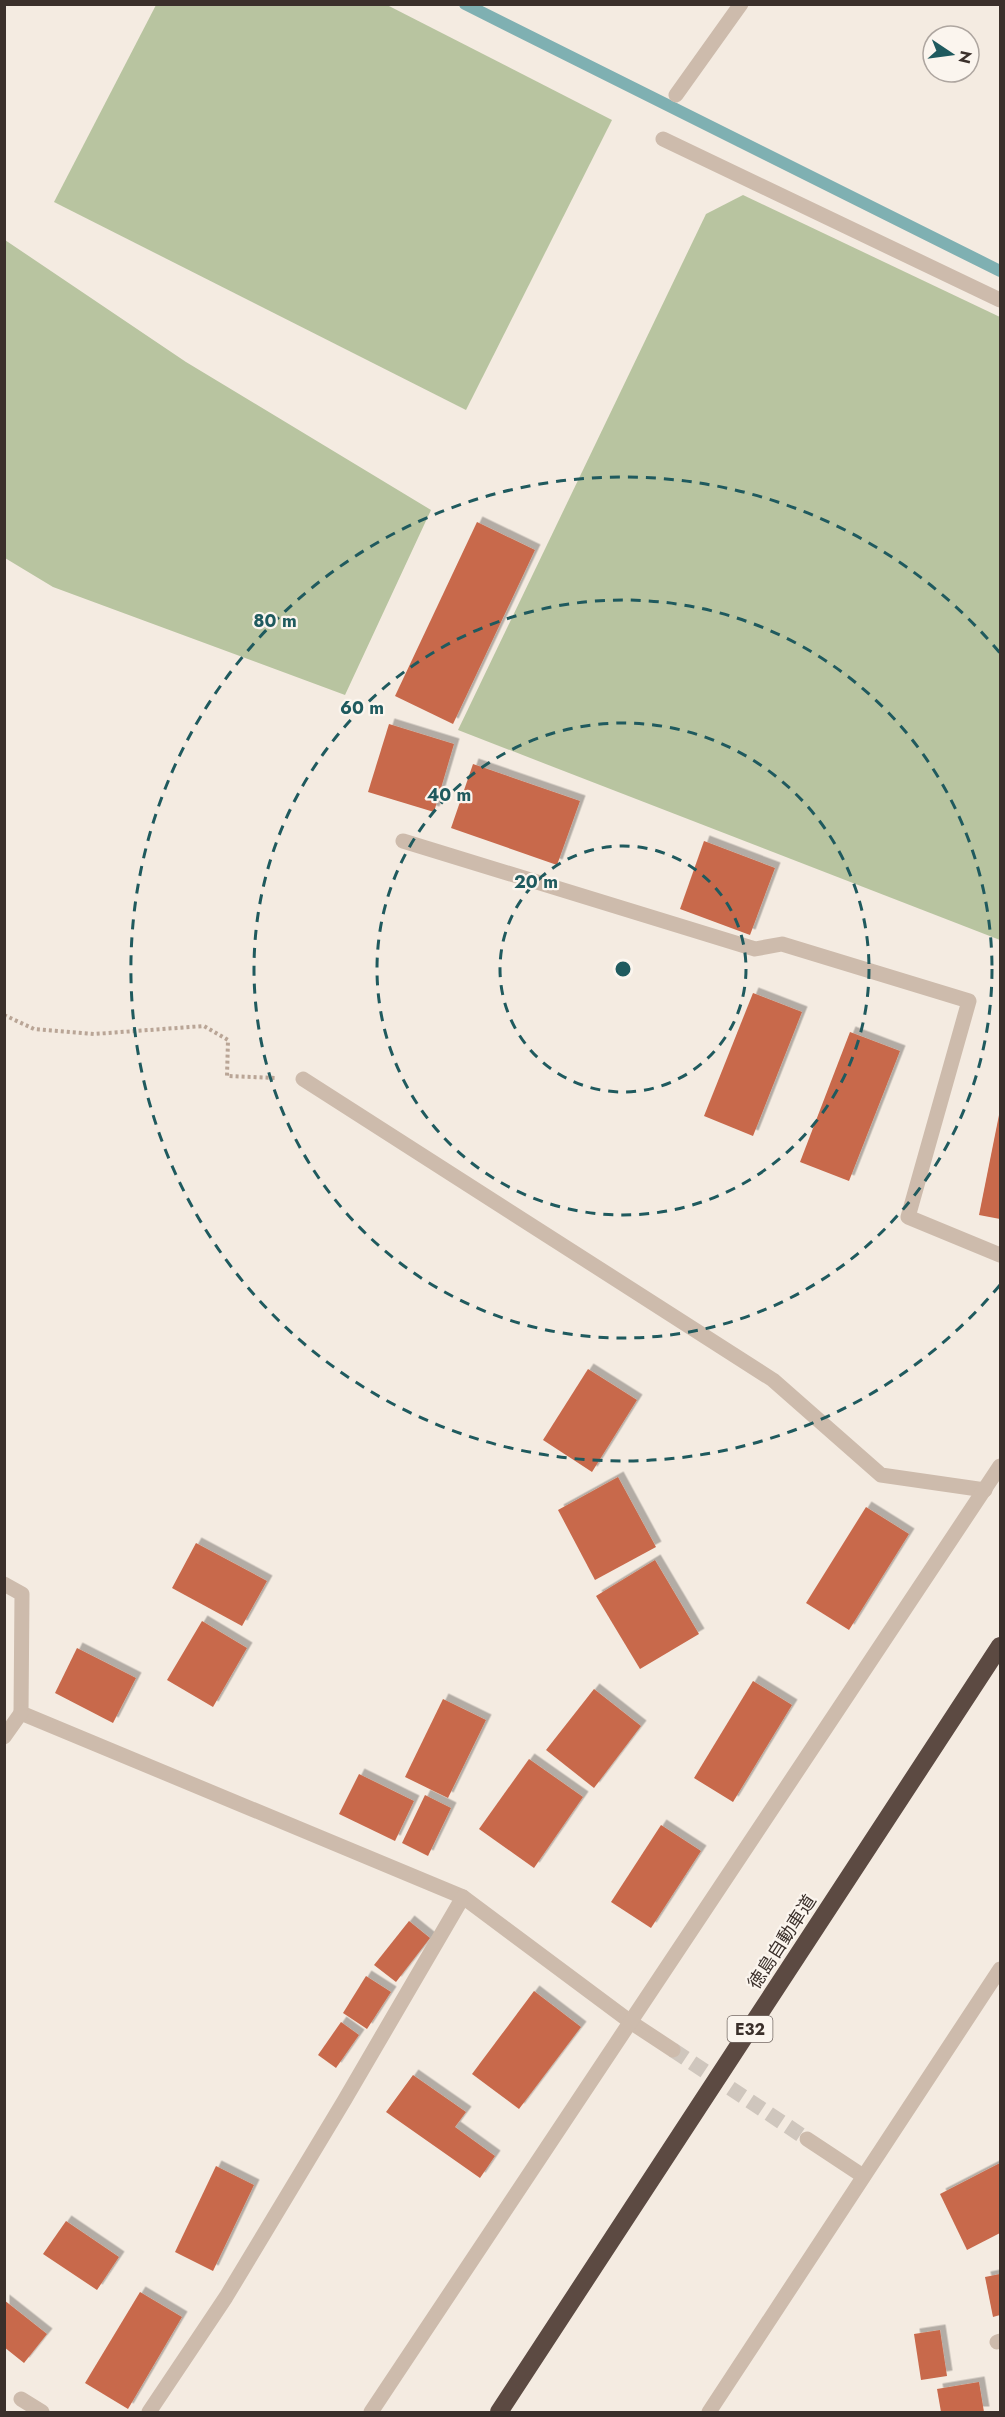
<svg xmlns="http://www.w3.org/2000/svg" width="1005" height="2417" font-family="Jost,'Noto Sans JP',sans-serif">
<style>
.green{fill:#b8c4a0}
.lines{fill:none;stroke-linecap:round;stroke-linejoin:round}
.stream{stroke:#7fb0b2;stroke-width:12}
.building{fill:#c8694b;filter:url(#shadow)}
.minor-tunnel{stroke:#cfc6bd;stroke-width:15;stroke-dasharray:15 8;stroke-linecap:butt}
.path{stroke:#b9a596;stroke-width:4;stroke-dasharray:3 3;stroke-linecap:butt}
.minor{stroke:#cdbbac;stroke-width:15}
.highway{stroke:#5c4a42;stroke-width:18}
.ring{fill:none;stroke:#1f5a5e;stroke-width:3;stroke-dasharray:10 8}
.labels{text-anchor:middle;dominant-baseline:central;stroke-width:4.5;stroke-linejoin:round;paint-order:stroke}
.shield{fill:#fbf5ee;stroke:#756b66;stroke-width:1.5}
.shield-label{font-size:16px;font-weight:bold;fill:#3b302b}
.street-label{font-size:18px;fill:#3b302b;stroke:#fbf5ee}
.centre{fill:#1f5a5e;stroke:#fbf5ee;stroke-width:3}
.ring-label{font-size:18px;text-anchor:middle;font-weight:bold;fill:#1f5a5e;stroke:#fbf5ee;stroke-width:4.5;stroke-linejoin:round;paint-order:stroke}
</style>
<defs>
<filter id="shadow"><feDropShadow dx="5.5" dy="-5.5" stdDeviation="0" flood-color="#0004"/></filter>
</defs>
<rect width="100%" height="100%" fill="#f4ebe1"/>
<!-- green -->
<g class="green">
<polygon points="156,5 387,5 612,120 466,410 54,202"/>
<polygon points="743,195 1000,317 1000,940 458,730 706,214"/>
<polygon points="5,240 186,362 431,510 345,695 53,587 5,558"/>
</g>
<g class="lines">
<!-- stream -->
<polyline class="stream" points="465,4 1000,271"/>
</g>
<!-- building -->
<g class="building">
<polygon points="477,522 535,550 453,724 395,696"/>
<polygon points="389,724 454,744 434,812 368,792"/>
<polygon points="473,764 580,801 557,865 451,828"/>
<polygon points="704,841 775,868 750,935 680,909"/>
<polygon points="753,993 802,1012 753,1136 704,1116"/>
<polygon points="850,1032 900,1051 849,1181 800,1162"/>
<polygon points="999,1115 1000,1115 1000,1219 979,1215"/>
<polygon points="588,1369 637,1400 592,1472 543,1440"/>
<polygon points="618,1477 656,1547 595,1580 558,1510"/>
<polygon points="866,1507 909,1534 849,1630 806,1603"/>
<polygon points="196,1543 267,1581 242,1626 172,1588"/>
<polygon points="655,1560 699,1634 640,1669 596,1596"/>
<polygon points="202,1621 247,1648 213,1707 167,1680"/>
<polygon points="77,1648 136,1678 113,1723 55,1693"/>
<polygon points="753,1681 792,1705 733,1802 694,1778"/>
<polygon points="594,1689 641,1726 594,1788 546,1750"/>
<polygon points="443,1699 486,1720 448,1798 405,1777"/>
<polygon points="529,1759 583,1797 534,1868 479,1829"/>
<polygon points="359,1774 414,1801 395,1841 339,1814"/>
<polygon points="425,1795 451,1808 428,1856 402,1843"/>
<polygon points="661,1825 701,1851 651,1928 611,1902"/>
<polygon points="409,1921 430,1938 396,1982 374,1965"/>
<polygon points="366,1976 391,1992 367,2029 343,2013"/>
<polygon points="534,1991 581,2027 519,2109 472,2074"/>
<polygon points="341,2022 359,2035 336,2068 318,2055"/>
<polygon points="413,2075 466,2112 455,2127 495,2156 480,2178 386,2112"/>
<polygon points="1000,2163 1000,2233 967,2250 940,2194"/>
<polygon points="216,2166 254,2185 213,2271 175,2252"/>
<polygon points="66,2221 119,2257 97,2290 43,2254"/>
<polygon points="1000,2274 1000,2315 993,2317 985,2277"/>
<polygon points="140,2292 182,2317 128,2409 85,2383"/>
<polygon points="4,2300 47,2334 24,2363 4,2347"/>
<polygon points="940,2330 947,2376 921,2380 914,2334"/>
<polygon points="979,2382 984,2412 941,2412 937,2389"/>
</g>
<g class="lines">
<!-- minor-tunnel -->
<polyline class="minor-tunnel" points="673,2050 807,2139"/>
<!-- path -->
<polyline class="path" points="4,1015 34,1029 94,1034 204,1026 228,1040 227,1076 275,1078"/>
<!-- minor -->
<g class="minor">
<polyline points="676,95 741,4"/>
<polyline points="663,139 1000,300"/>
<polyline points="403,841 755,949 782,944 969,1001 908,1217 1000,1255"/>
<polyline points="303,1079 773,1380 881,1475 985,1490"/>
<polyline points="4,1584 22,1594 21,1713 463,1897 632,2023 673,2050"/>
<polyline points="4,1737 21,1713"/>
<polyline points="807,2139 863,2176"/>
<polyline points="997,2342 1000,2341"/>
<polyline points="21,2399 42,2412"/>
<polyline points="149,2412 226,2297 344,2101 463,1897"/>
<polyline points="371,2412 1000,1466"/>
<polyline points="709,2412 1000,1969"/>
</g>
<!-- highway -->
<polyline class="highway" points="499,2412 1000,1646"/>
</g>
<!-- distance rings -->
<g class="ring">
<circle cx="623" cy="969" r="123"/>
<circle cx="623" cy="969" r="246"/>
<circle cx="623" cy="969" r="369"/>
<path d="M1000 1285A492 492 0 1 1 1000 653"/>
</g>
<g class="labels">
<!-- shield labels -->
<rect class="shield" x="727.5" y="2016" width="45" height="26" rx="4.5"/>
<g class="shield-label">
<text x="750" y="2029">E32</text>
</g>
<!-- street labels -->
<g class="street-label">
<text transform="translate(782 1942) rotate(-57)">徳島自動車道</text>
</g>
</g>
<circle cx="623" cy="969" r="9" class="centre"/>
<g class="ring-label">
<text x="275" y="627">80 m</text>
<text x="362" y="714">60 m</text>
<text x="449" y="801">40 m</text>
<text x="536" y="888">20 m</text>
</g>
<!-- border -->
<rect width="1005" height="2417" fill="none" stroke="#3b302b" stroke-width="12"/>
<!-- north arrow -->
<g transform="translate(951 54) rotate(103)"><circle r="28" fill="#fbf5ee" stroke="#aea6a0" stroke-width="1.5"/>
<path d="M0-4.5L10 22L0 15L-10 22Z" fill="#1f5a5e"/>
<text y="-9" font-size="16" font-weight="bold" text-anchor="middle" fill="#3b302b">N</text>
</g>
</svg>
